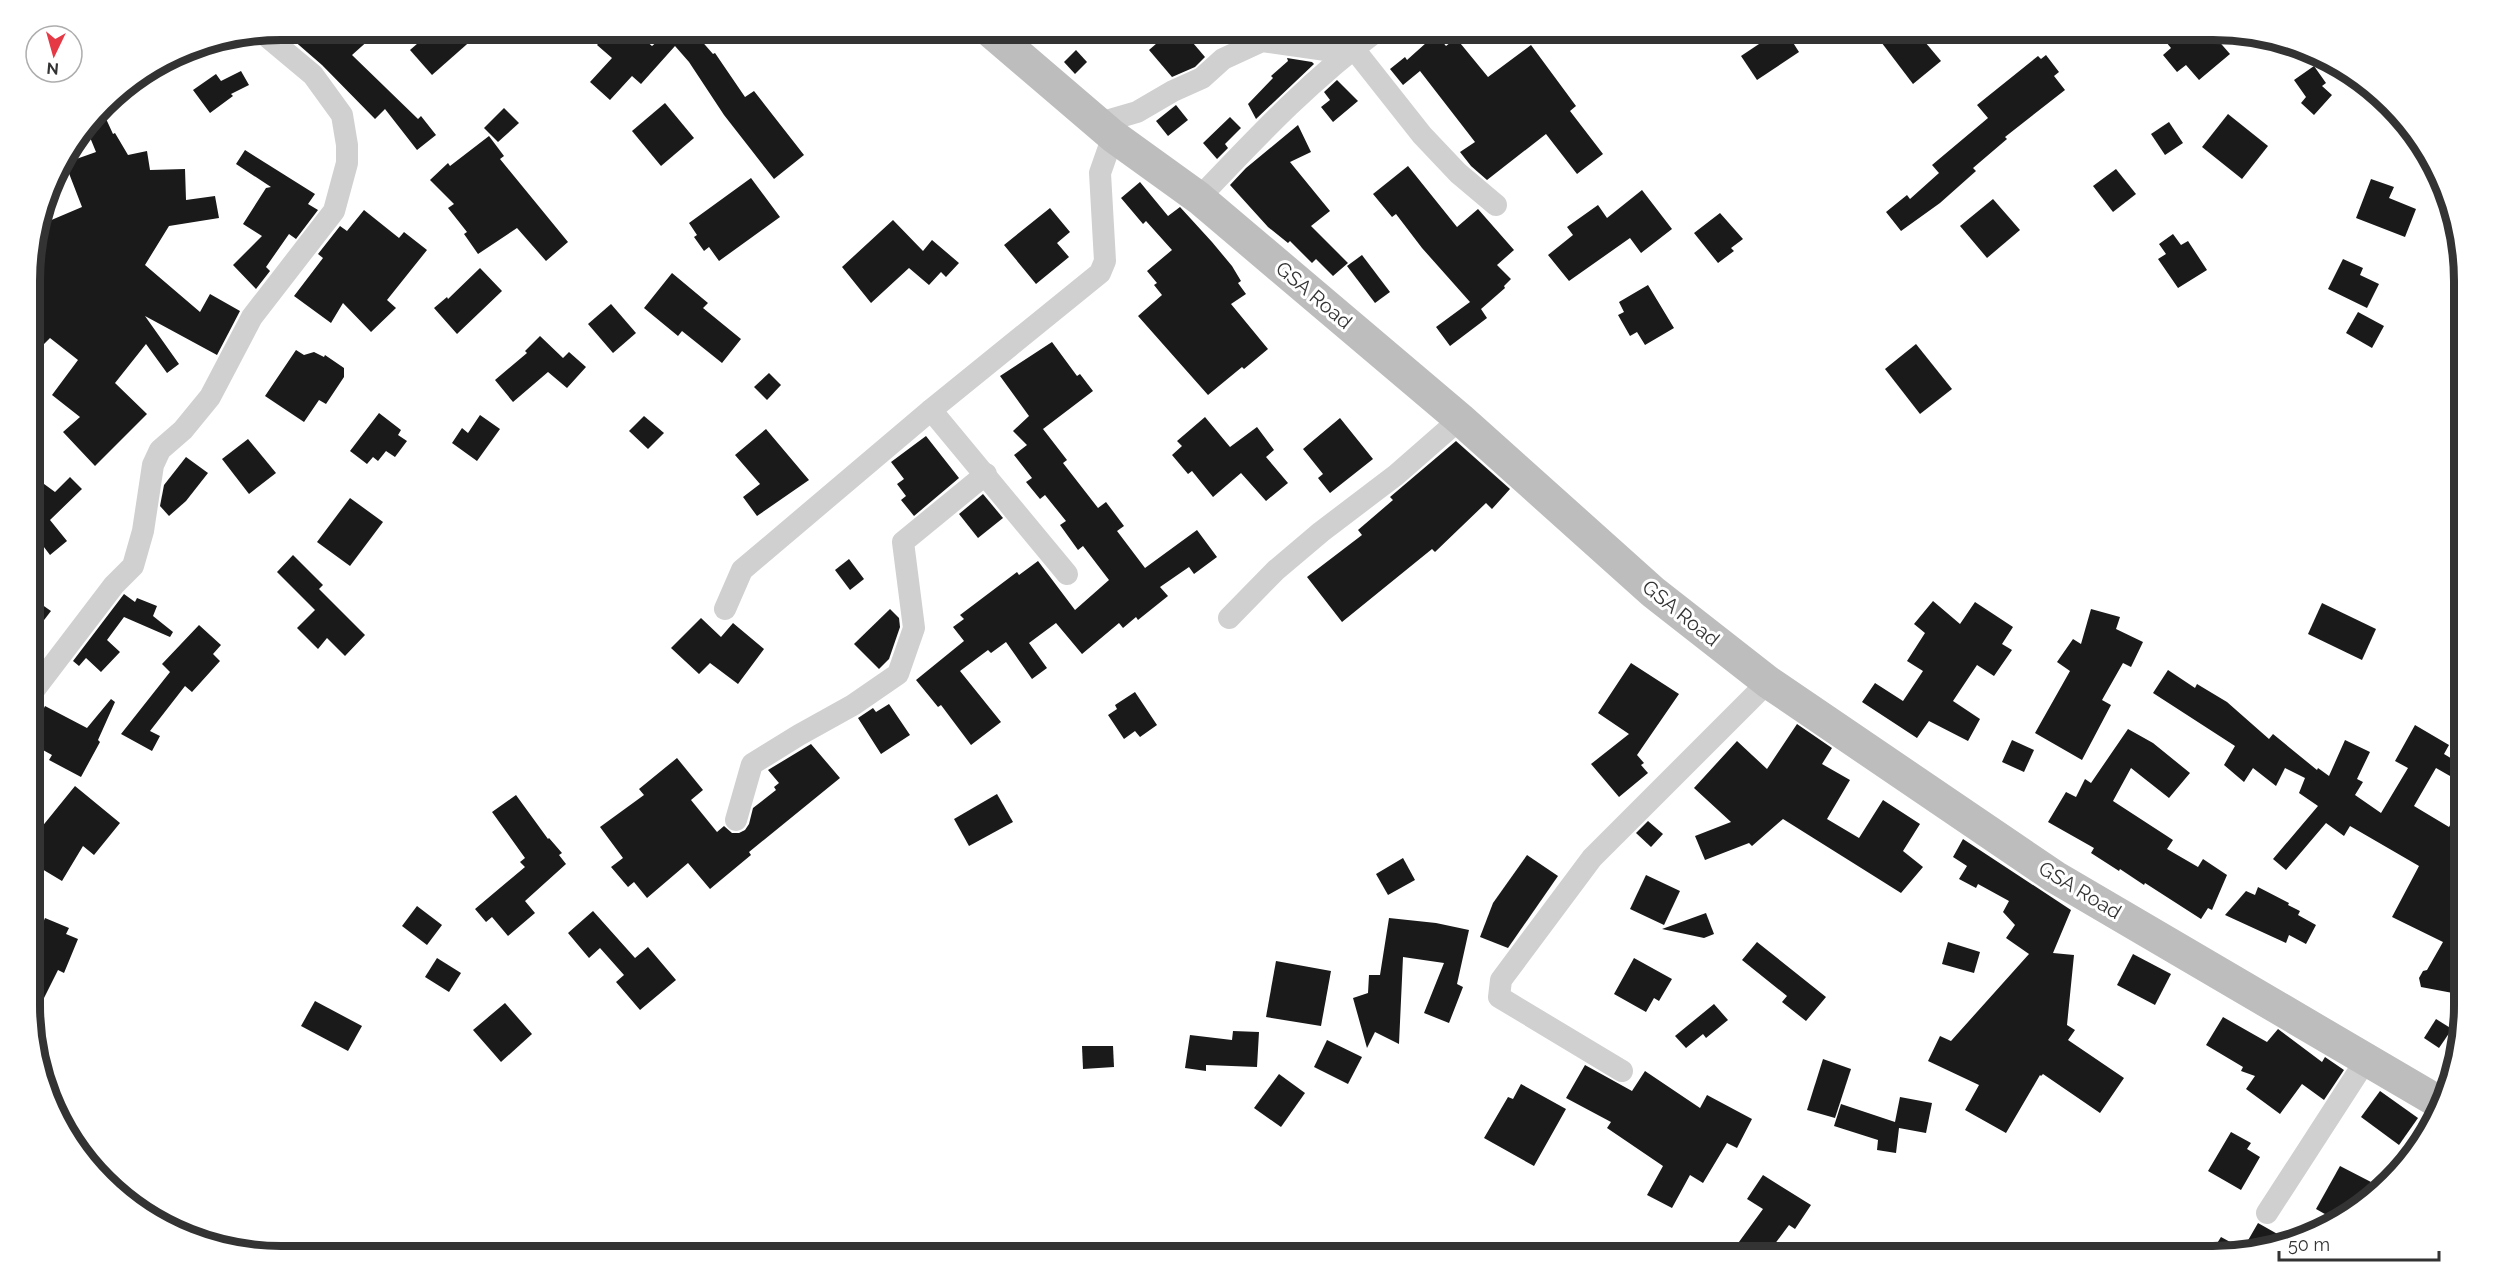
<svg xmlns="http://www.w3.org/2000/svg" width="2495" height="1287" font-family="Raleway,sans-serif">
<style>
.building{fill:#1a1a1a}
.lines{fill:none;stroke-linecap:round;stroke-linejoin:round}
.street{stroke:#d0d0d0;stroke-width:22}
.secondary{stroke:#bdbdbd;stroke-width:33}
.labels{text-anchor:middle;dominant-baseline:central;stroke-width:6;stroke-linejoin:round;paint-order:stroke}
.street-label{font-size:20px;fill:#333;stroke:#fff}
.rim{fill:none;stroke:#333;stroke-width:8}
</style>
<rect width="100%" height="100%" fill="#fff"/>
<!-- building -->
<g class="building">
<polygon points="300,30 380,30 352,55 418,119 421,116 436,135 417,150 385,109 375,119 322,65 292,39"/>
<polygon points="433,30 483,30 432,75 410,50"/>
<polygon points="610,30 633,30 652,46 665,35 660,30 692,30 713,54 715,53 745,97 754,91 804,155 774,179 724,115 689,62 675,46 641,84 632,76 610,100 590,82 612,58 597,45"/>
<polygon points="1172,30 1182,30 1205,57 1195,67 1172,77 1149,50"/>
<polygon points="1780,30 1785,30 1799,52 1757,80 1741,56"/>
<polygon points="1872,30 1915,30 1941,61 1913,84"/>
<polygon points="2156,30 2209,30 2230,54 2199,80 2186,65 2177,72 2163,55 2171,48"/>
<polygon points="1436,34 1446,46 1456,38 1488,77 1531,45 1576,106 1570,111 1603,154 1577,174 1546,134 1487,180 1471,166 1460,152 1475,142 1420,71 1403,85 1390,69 1405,57 1407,60"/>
<polygon points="1076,50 1087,62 1075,74 1064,62"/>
<polygon points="2046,55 2059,72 2054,76 2065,90 2005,137 2007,139 1973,168 1976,171 1940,203 1901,231 1886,212 1907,195 1910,199 1939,173 1932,165 1988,118 1977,105 2038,56 2041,59"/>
<polygon points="1287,58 1312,62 1314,64 1256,119 1248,104 1273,78 1271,76 1288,61"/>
<polygon points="2314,66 2326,83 2322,86 2332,95 2314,115 2301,103 2306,97 2294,80"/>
<polygon points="241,71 249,85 231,94 233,96 210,113 193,90 216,74 221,81"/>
<polygon points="1337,80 1358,101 1333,122 1321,107 1330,100 1324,92"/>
<polygon points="665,103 694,138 661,166 632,131"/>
<polygon points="1176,105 1188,120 1168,136 1156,121"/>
<polygon points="504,108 519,123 498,142 484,128"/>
<polygon points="102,110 113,134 115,133 128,155 147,151 150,170 185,169 186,200 215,196 219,218 169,226 145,265 200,312 210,294 240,311 217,355 145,316 179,364 167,373 146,344 115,383 147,414 95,466 63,432 80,417 52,395 78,360 50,338 41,347 31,336 31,265 42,224 82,207 65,163 96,152 87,130"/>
<polygon points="2228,114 2268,146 2242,179 2202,147"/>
<polygon points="1230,117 1241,128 1225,144 1228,148 1217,159 1203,143"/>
<polygon points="2169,122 2183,143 2165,155 2151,134"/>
<polygon points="1298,125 1311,152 1290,162 1330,211 1311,226 1348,263 1333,276 1316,259 1312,263 1290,241 1288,243 1268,227 1230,185 1246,168"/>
<polygon points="489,136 504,156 500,159 568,242 546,261 517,228 478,254 464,234 467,232 448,208 454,204 430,180 448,163 450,166"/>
<polygon points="245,150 315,194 308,204 318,210 296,239 289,234 266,267 270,271 256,289 233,265 262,236 243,224 266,188 271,187 236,164"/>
<polygon points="1408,166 1457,227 1478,209 1514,250 1497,265 1511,279 1504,286 1505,288 1481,309 1487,318 1450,346 1436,327 1470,302 1422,248 1396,214 1392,217 1373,194"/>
<polygon points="2116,169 2136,194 2113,212 2093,186"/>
<polygon points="751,178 780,217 719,261 709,247 704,251 694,237 697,235 689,223"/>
<polygon points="2371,179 2394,187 2389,198 2416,209 2405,237 2356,218"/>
<polygon points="1140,182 1168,216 1180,207 1212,242 1232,266 1241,281 1238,283 1246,294 1231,304 1268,349 1244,369 1242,367 1208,395 1138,316 1162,295 1154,285 1157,283 1147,271 1172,250 1146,221 1143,224 1121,198"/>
<polygon points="1642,190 1672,229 1641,253 1630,238 1569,281 1548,255 1573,235 1567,227 1598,205 1607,218"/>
<polygon points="1993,199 2020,230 1987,258 1960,226"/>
<polygon points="1050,208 1070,232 1057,243 1069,257 1036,284 1004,245"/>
<polygon points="364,210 399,238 404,232 427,250 387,300 396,308 371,332 343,303 331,323 294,296 323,258 318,254 340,226 347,231"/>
<polygon points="1720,213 1743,239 1731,248 1734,251 1718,263 1694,233"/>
<polygon points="893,220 923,251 932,240 959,263 946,277 941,272 929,285 909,268 871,303 842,267"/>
<polygon points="2173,234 2181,245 2188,241 2207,270 2178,288 2158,259 2166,254 2159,244"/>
<polygon points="1362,255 1390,292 1375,303 1347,266"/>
<polygon points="2343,259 2363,268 2360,275 2379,284 2367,308 2328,289"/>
<polygon points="480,268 502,291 457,334 434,308 447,297 448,299"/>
<polygon points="672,273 708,303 703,308 741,339 722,363 682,331 678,336 644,308"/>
<polygon points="1648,285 1674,328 1645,345 1637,332 1630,336 1618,315 1624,312 1619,302"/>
<polygon points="611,304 636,333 613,353 588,324"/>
<polygon points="2358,312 2384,326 2372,348 2346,333"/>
<polygon points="540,336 563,358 569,352 586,367 567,388 548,372 513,402 495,380 527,353 525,351"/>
<polygon points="1052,342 1077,376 1080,374 1093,391 1043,429 1067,460 1063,463 1098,508 1106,502 1124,526 1117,531 1145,568 1197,530 1217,557 1194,574 1189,567 1160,587 1168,596 1138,620 1136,617 1123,628 1119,623 1082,654 1056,623 1029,643 1047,668 1032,679 1006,642 991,653 988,650 960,671 1001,722 971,745 941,705 938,707 916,680 964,641 953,627 964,619 960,615 1017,572 1019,575 1038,561 1075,610 1109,580 1083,546 1078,550 1060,525 1066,521 1045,495 1040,499 1026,482 1032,478 1014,455 1027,445 1013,431 1029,416 1000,376"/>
<polygon points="1916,344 1952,389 1920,414 1885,369"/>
<polygon points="296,350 304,355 314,352 324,357 325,355 344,368 344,377 326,404 319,400 304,422 265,396"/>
<polygon points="769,373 781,385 767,400 754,387"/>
<polygon points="379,413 401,430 398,435 407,441 395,457 386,451 378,461 373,457 367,464 350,451"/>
<polygon points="480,415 500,429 477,461 452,443 462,428 468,433"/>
<polygon points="644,416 664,433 648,449 629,431"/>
<polygon points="1205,417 1230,447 1257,427 1274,450 1266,457 1288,483 1266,501 1241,473 1213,497 1192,471 1188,474 1172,455 1182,446 1177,441"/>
<polygon points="1340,418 1373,459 1330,493 1318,478 1323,474 1303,449"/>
<polygon points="766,429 809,480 757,516 743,497 760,484 735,455"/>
<polygon points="926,436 959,478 914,516 901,500 906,496 897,484 904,479 891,462"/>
<polygon points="248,439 276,473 249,494 222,459"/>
<polygon points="1456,441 1510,489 1492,509 1486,503 1435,552 1432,549 1342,622 1307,577 1362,535 1358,530 1393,500 1390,497"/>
<polygon points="186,457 208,473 186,501 169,516 160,506 164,485"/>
<polygon points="70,477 82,489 50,520 67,541 50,555 31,530 31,494 40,481 55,492"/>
<polygon points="983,494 1003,518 978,538 959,514"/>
<polygon points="350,498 383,522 350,566 317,542"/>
<polygon points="293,555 323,585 319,589 365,635 345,656 327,638 318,649 297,628 315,610 277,572"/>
<polygon points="849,559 864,579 850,590 835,570"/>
<polygon points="124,594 135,602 137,598 157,606 153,616 173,632 170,637 124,617 107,640 120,652 101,672 86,658 79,666 73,661"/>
<polygon points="31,597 51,611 31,637"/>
<polygon points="1933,601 1960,624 1975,602 2013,627 2002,644 2012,650 1994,676 1977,665 1953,701 1980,719 1968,741 1929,721 1917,738 1862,702 1875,683 1903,701 1923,671 1907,661 1925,633 1914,624"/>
<polygon points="2322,603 2376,629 2362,660 2308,634"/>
<polygon points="890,609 899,618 900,627 889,659 879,669 854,644"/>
<polygon points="2091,609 2120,617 2116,629 2143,642 2131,667 2123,663 2102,700 2111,705 2082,760 2035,733 2070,671 2057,662 2073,639 2081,644"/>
<polygon points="701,618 721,637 733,623 764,649 738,684 710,663 699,674 671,648"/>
<polygon points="199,625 221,645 213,654 220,661 192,692 185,686 150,731 160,736 152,751 121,734 170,672 162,664"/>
<polygon points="1631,663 1679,694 1637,755 1644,763 1641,765 1648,773 1619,797 1591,764 1629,734 1598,713"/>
<polygon points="2168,670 2195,688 2197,684 2227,702 2269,739 2273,734 2317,770 2318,768 2329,776 2345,740 2370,752 2357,779 2363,782 2355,795 2381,813 2408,768 2395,761 2415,725 2449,745 2444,754 2464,766 2464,784 2436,768 2414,806 2449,827 2464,799 2465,990 2458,994 2421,987 2419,978 2423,971 2427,970 2443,942 2392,917 2419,866 2350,826 2344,836 2326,823 2286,870 2273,859 2318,806 2299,793 2305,778 2285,768 2276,786 2253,768 2244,782 2224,765 2235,746 2153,693"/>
<polygon points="1135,692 1157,725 1140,737 1135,731 1124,739 1108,715 1117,709 1115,705"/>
<polygon points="111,699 115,702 98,740 100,742 81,777 49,760 52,755 32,744 32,732 45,706 87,728"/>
<polygon points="889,704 910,735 881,754 858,718 873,708 876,712"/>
<polygon points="1797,724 1832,748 1822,764 1850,780 1827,819 1859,838 1883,800 1920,824 1903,851 1923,867 1901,893 1783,819 1752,846 1749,843 1705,860 1695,836 1731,822 1694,788 1737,741 1767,769"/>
<polygon points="2128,729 2153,743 2190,773 2169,798 2131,768 2113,801 2173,840 2167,849 2198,867 2203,859 2227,875 2212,910 2208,908 2201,919 2145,883 2144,885 2120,869 2119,871 2091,853 2094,848 2048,822 2066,792 2076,797 2085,779 2091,783"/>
<polygon points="2012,740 2034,750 2024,772 2002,762"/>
<polygon points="811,744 840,778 749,852 751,855 710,889 688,863 647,898 634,882 628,887 611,867 623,858 600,827 644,795 639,789 677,758 703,790 691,800 717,832 724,826 732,833 739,833 745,830 749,824 753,808 776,790 774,787 779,783 768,770"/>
<polygon points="75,786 120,823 94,855 83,846 62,881 32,863 32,839"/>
<polygon points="997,794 1013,822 969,846 954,819"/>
<polygon points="516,795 548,839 549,838 562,853 559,855 566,864 525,901 535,913 508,936 492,917 486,922 475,909 525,867 520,862 525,858 492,812"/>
<polygon points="1648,821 1663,834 1651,847 1636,833"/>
<polygon points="1963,839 2071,910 2053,953 2074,955 2067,1025 2075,1030 2068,1040 2124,1078 2100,1113 2043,1074 2041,1076 2040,1075 2006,1133 1965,1110 1979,1085 1928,1061 1940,1036 1951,1041 2029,954 2006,938 2015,925 2003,912 2009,901 1978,884 1976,888 1959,879 1967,866 1953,857"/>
<polygon points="1527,855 1558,876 1508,948 1480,937 1493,903"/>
<polygon points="1403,858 1415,880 1388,895 1376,874"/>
<polygon points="1646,875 1680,891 1664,925 1630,909"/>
<polygon points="2258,887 2289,903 2288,905 2300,911 2298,915 2316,925 2306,944 2289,935 2286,943 2225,915 2246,891 2255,895"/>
<polygon points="417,906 442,925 427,945 402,926"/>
<polygon points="593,911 635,958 648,947 676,980 640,1010 616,982 624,975 600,948 589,958 568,933"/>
<polygon points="1706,913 1714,934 1704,938 1662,929"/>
<polygon points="45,918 69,928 66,934 78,939 64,973 58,970 32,1022 32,950"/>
<polygon points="1389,918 1436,923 1469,930 1457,984 1463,987 1449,1023 1424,1013 1444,963 1403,957 1399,1044 1375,1032 1367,1048 1353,998 1368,993 1369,975 1380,975"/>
<polygon points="1757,942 1826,997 1806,1021 1782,1002 1787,996 1742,960"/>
<polygon points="1948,942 1980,952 1974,973 1942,964"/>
<polygon points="2133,954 2171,974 2155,1005 2117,985"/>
<polygon points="437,958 461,973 449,992 425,977"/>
<polygon points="1634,958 1672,979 1659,1001 1654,998 1646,1012 1614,994"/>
<polygon points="1276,961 1331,971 1321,1026 1266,1017"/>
<polygon points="315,1001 362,1026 348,1051 301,1026"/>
<polygon points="505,1003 532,1034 501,1062 473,1030"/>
<polygon points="1714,1004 1728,1020 1706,1038 1703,1034 1686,1048 1675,1036"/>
<polygon points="2223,1017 2267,1042 2278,1029 2322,1062 2325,1057 2344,1070 2324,1100 2302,1084 2280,1114 2246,1089 2255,1076 2241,1071 2243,1067 2206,1045"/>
<polygon points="2436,1019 2452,1029 2439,1048 2424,1038"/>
<polygon points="1233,1031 1259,1032 1257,1067 1206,1065 1206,1071 1185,1068 1190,1035 1232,1040"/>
<polygon points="1327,1040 1362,1057 1348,1084 1314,1067"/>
<polygon points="1082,1046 1113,1046 1114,1067 1083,1069"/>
<polygon points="1823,1059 1851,1069 1835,1118 1807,1110"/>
<polygon points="1585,1065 1632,1091 1645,1071 1700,1108 1707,1095 1752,1119 1737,1148 1727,1143 1703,1183 1690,1175 1672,1208 1647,1195 1663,1166 1607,1128 1611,1122 1566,1098"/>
<polygon points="1279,1074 1305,1093 1281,1127 1254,1108"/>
<polygon points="1521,1084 1566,1109 1534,1166 1484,1138 1508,1097 1513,1099"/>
<polygon points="2380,1091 2418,1118 2399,1145 2361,1117"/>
<polygon points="1900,1097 1932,1103 1926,1133 1899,1128 1896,1153 1877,1150 1878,1140 1834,1126 1841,1104 1895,1122"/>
<polygon points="2231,1132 2251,1143 2247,1149 2260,1157 2241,1190 2208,1171"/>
<polygon points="2340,1166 2371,1182 2354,1214 2339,1222 2316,1209"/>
<polygon points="1763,1175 1811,1205 1795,1229 1789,1225 1765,1257 1728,1257 1763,1209 1747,1199"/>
<polygon points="2258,1223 2281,1236 2274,1248 2229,1256 2209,1256 2221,1237 2243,1249"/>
</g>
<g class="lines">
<!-- street -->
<g class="street">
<polyline points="1339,30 1422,135 1458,173 1496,205"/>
<polyline points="1099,123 1137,112 1173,91 1202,78 1223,59 1262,41 1347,53"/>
<path d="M1199,198C1256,138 1311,79 1378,30"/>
<polyline points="931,410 1067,574"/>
<polyline points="725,609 742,570 931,410 1100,273 1105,261 1100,173 1113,136"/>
<polyline points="1229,618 1276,570 1321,532 1396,475 1460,419"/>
<polyline points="31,694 114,585 133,566 143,531 153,465 160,450 183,430 210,397 252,317 334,211 347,163 347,145 342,115 313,75 264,34"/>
<polyline points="736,820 752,764 799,735 853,705 898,674 914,628 903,542 986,474"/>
<polyline points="1622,1071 1499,997 1501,980 1592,858 1768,682"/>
<polyline points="2431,1128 2441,1110"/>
<polyline points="2267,1213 2366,1060"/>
</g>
<!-- secondary -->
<polyline class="secondary" points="989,30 1113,136 1199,198 1460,419 1653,592 1768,682 2055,877 2442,1104"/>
</g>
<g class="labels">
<!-- street labels -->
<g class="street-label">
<text transform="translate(1314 295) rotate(40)">GSA Road</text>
<text transform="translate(1681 613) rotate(39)">GSA Road</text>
<text transform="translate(2080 890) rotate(31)">GSA Road</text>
</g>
</g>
<!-- crop -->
<path d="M0 0H2495V1287H0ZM281 40H2213A241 241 0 0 1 2454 281V1005A241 241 0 0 1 2213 1246H281A241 241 0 0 1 40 1005V281A241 241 0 0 1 281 40Z" fill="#fff" fill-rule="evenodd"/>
<path class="rim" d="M281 40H2213A241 241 0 0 1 2454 281V1005A241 241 0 0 1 2213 1246H281A241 241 0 0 1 40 1005V281A241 241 0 0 1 281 40Z"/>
<!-- north arrow -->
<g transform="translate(54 54) rotate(185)"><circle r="28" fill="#ffffff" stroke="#adadad" stroke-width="1.5"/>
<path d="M0-4.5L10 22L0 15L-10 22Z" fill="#e63946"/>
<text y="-9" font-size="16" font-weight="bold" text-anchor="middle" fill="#333333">N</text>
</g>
<!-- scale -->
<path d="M2279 1251v9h160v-9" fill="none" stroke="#333333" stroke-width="3"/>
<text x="2288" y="1251" font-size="18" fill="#333333" stroke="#ffffff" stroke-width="4.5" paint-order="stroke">50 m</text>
</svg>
